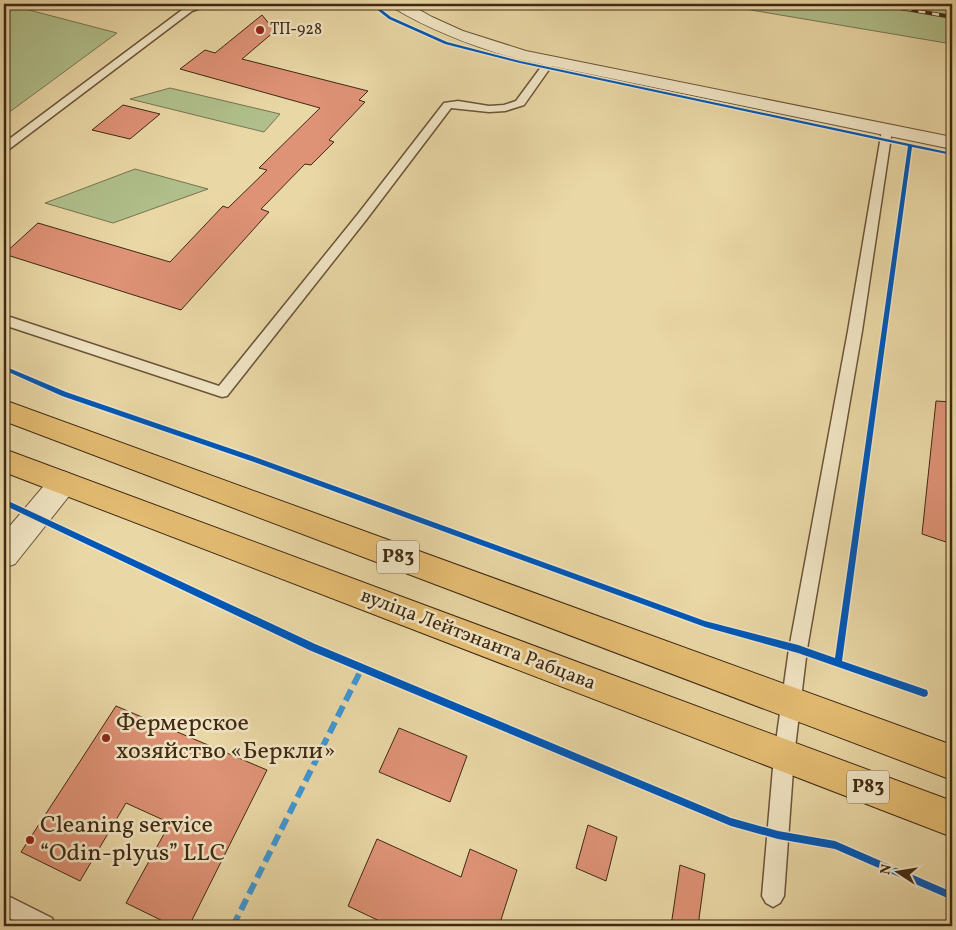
<svg xmlns="http://www.w3.org/2000/svg" width="956" height="930" font-family="Vollkorn,serif">
<style>
.green{fill:#b0bf8b;stroke:#78744f}
.building{fill:#de9276;stroke:#3f2913}
.lines{fill:none;stroke-linecap:round;stroke-linejoin:round}
.lane-casing{stroke:#6a5438;stroke-width:3}
.street-casing{stroke:#6a5438;stroke-width:2}
.highway-casing{stroke:#3f2913;stroke-width:2}
.lane{fill:#f1e5c4;fill-rule:evenodd}
.street{fill:#f1e5c4;fill-rule:evenodd}
.highway{fill:#e4bc72;fill-rule:evenodd}
.rail-casing{stroke:#3f2913;stroke-width:4}
.rail{stroke:#f1e5c4;stroke-width:2.5;stroke-dasharray:7;stroke-linecap:butt}
.quiet{stroke:#3f96d3;stroke-width:6;stroke-dasharray:12 6;stroke-linecap:butt}
.cycleway-casing{stroke:#f1e5c4;stroke-width:3}
.cycleway{fill:#0057b8;fill-rule:evenodd}
.poi-dot{fill:#8f2418;stroke:#f1e5c4;stroke-width:2}
.labels{text-anchor:middle;dominant-baseline:central;stroke-width:5;stroke-linejoin:round;paint-order:stroke}
.far-poi-label{font-size:16px;fill:#3f2913;stroke:#f1e5c4;text-anchor:start}
.shield{fill:#f1e5c4;stroke:#746148;stroke-width:1}
.shield-label{font-size:19px;font-weight:bold;fill:#3f2913}
.street-label{font-size:20px;fill:#3f2913;stroke:#f1e5c4}
.near-poi-label{font-size:24px;fill:#3f2913;stroke:#f1e5c4;text-anchor:start}
</style>
<rect width="100%" height="100%" fill="#e9d7a5"/>
<filter id="stains"><feTurbulence type="fractalNoise" baseFrequency=".004" numOctaves="4"/><feColorMatrix values="0 0 0 0 .2 0 0 0 0 .09 0 0 0 0 .02 0 0 0 .5 -.17"/></filter>
<radialGradient id="worn" r=".72"><stop offset=".6" stop-color="#630" stop-opacity="0"/><stop offset="1" stop-color="#630" stop-opacity=".3"/></radialGradient>
<!-- green -->
<g class="green">
<polygon points="4,4 6,4 117,33 4,116"/>
<polygon points="727,4 952,4 952,44 745,9"/>
<polygon points="170,88 280,114 264,132 130,99"/>
<polygon points="135,169 208,189 113,223 45,203"/>
</g>
<!-- building -->
<g class="building">
<polygon points="262,15 275,31 242,59 368,91 359,100 365,102 329,140 334,142 311,165 305,164 261,209 269,212 181,310 4,254 38,223 170,262 223,206 228,208 267,170 259,168 320,108 180,69 205,50 215,53"/>
<polygon points="123,105 160,114 130,139 92,130"/>
<polygon points="936,401 952,402 952,544 922,534"/>
<polygon points="116,706 267,770 189,926 173,926 126,903 170,823 126,803 80,881 21,852"/>
<polygon points="399,728 467,756 450,802 379,772"/>
<polygon points="588,825 617,837 606,881 576,868"/>
<polygon points="377,839 461,877 470,849 517,870 499,926 390,926 348,906"/>
<polygon points="680,865 705,874 698,926 671,926"/>
</g>
<g class="lines">
<defs>
<g id="lane">
<polygon points="200,4 213,4 192,11 8,150 4,151 4,143 186,7"/>
<polygon points="550,58 555,61 524,105 505,111 489,112 451,108 366,220 227,396 222,397 4,325 4,315 219,386 358,214 444,103 458,101 489,106 504,105 516,101 547,59"/>
<polygon points="887,127 892,130 862,331 807,649 794,756 784,896 780,903 773,907 766,903 762,896 774,756 789,649 848,331 882,130"/>
<polygon points="4,894 52,918 55,926 23,926 4,915"/>
</g>
<g id="street">
<path d="M390,4H409L432,17L463,31L526,51L952,137V149L517,59C472,46 432,31 392,7Z"/>
<polygon points="63,471 73,475 77,483 73,491 15,564 4,568 4,533 53,475"/>
</g>
<g id="highway">
<polygon points="4,400 952,745 952,780 4,421"/>
<polygon points="4,449 952,801 952,837 4,472"/>
</g>
</defs>
<!-- lane casing -->
<use href="#lane" class="lane-casing"/>
<!-- street casing -->
<use href="#street" class="street-casing"/>
<!-- highway casing -->
<use href="#highway" class="highway-casing"/>
<!-- lane -->
<use href="#lane" class="lane"/>
<!-- street -->
<use href="#street" class="street"/>
<!-- highway -->
<use href="#highway" class="highway"/>
<defs>
<polyline id="rail" points="877,4 952,17"/>
</defs>
<!-- rail casing -->
<use href="#rail" class="rail-casing"/>
<!-- rail -->
<use href="#rail" class="rail"/>
<!-- quiet -->
<polyline class="quiet" points="233,926 362,668"/>
<defs>
<g id="cycleway">
<polygon points="370,4 374,4 391,17 447,42 520,61 952,153 952,155 912,147 842,661 924,689 927,690 928,693 927,696 924,697 798,653 705,627 251,461 62,396 4,370 4,366 66,392 255,457 705,621 798,645 835,658 908,146 520,63 445,44 389,19"/>
<polygon points="4,499 315,644 731,818 778,831 835,841 952,892 952,900 835,849 778,839 731,826 309,650 4,505"/>
</g>
</defs>
<!-- cycleway casing -->
<use href="#cycleway" class="cycleway-casing"/>
<!-- cycleway -->
<use href="#cycleway" class="cycleway"/>
</g>
<!-- markers -->
<g class="poi-dot">
<circle cx="260" cy="30" r="5"/>
<circle cx="106" cy="738" r="5"/>
<circle cx="30" cy="840" r="5"/>
</g>
<g class="labels">
<!-- far-poi labels -->
<g class="far-poi-label">
<text x="270" y="30">ТП-928</text>
</g>
<!-- shield labels -->
<g class="shield">
<rect x="377" y="540.5" width="42" height="33" rx="4"/>
<rect x="847" y="770.5" width="42" height="33" rx="4"/>
</g>
<g class="shield-label">
<text x="398" y="557">Р83</text>
<text x="868" y="787">Р83</text>
</g>
<!-- street labels -->
<g class="street-label">
<text transform="translate(478 640) rotate(21)">вуліца Лейтэнанта Рабцава</text>
</g>
<!-- near-poi labels -->
<g class="near-poi-label">
<text x="116" y="724">Фермерское<tspan x="116" dy="28">хозяйство «Беркли»</tspan></text>
<text x="40" y="826">Cleaning service<tspan x="40" dy="28">“Odin-plyus” LLC</tspan></text>
</g>
</g>
<!-- margin -->
<rect width="956" height="930" fill="none" stroke="#e9d7a5" stroke-width="20"/>
<rect x="5" y="5" width="946" height="920" fill="none" stroke="#3f2913" stroke-width="2.5"/>
<rect x="10" y="10" width="936" height="910" fill="none" stroke="#3f2913"/>
<!-- north arrow -->
<g transform="translate(898 872) rotate(282)" stroke="#f1e5c4" stroke-width="4" paint-order="stroke">
<path d="M0-4L9 19L0 12L-9 19Z" fill="#3f2913"/>
<text y="-8" font-size="14" font-weight="bold" text-anchor="middle" fill="#3f2913">N</text>
</g>
<rect width="100%" height="100%" filter="url(#stains)"/>
<rect width="100%" height="100%" fill="url(#worn)"/>
</svg>
